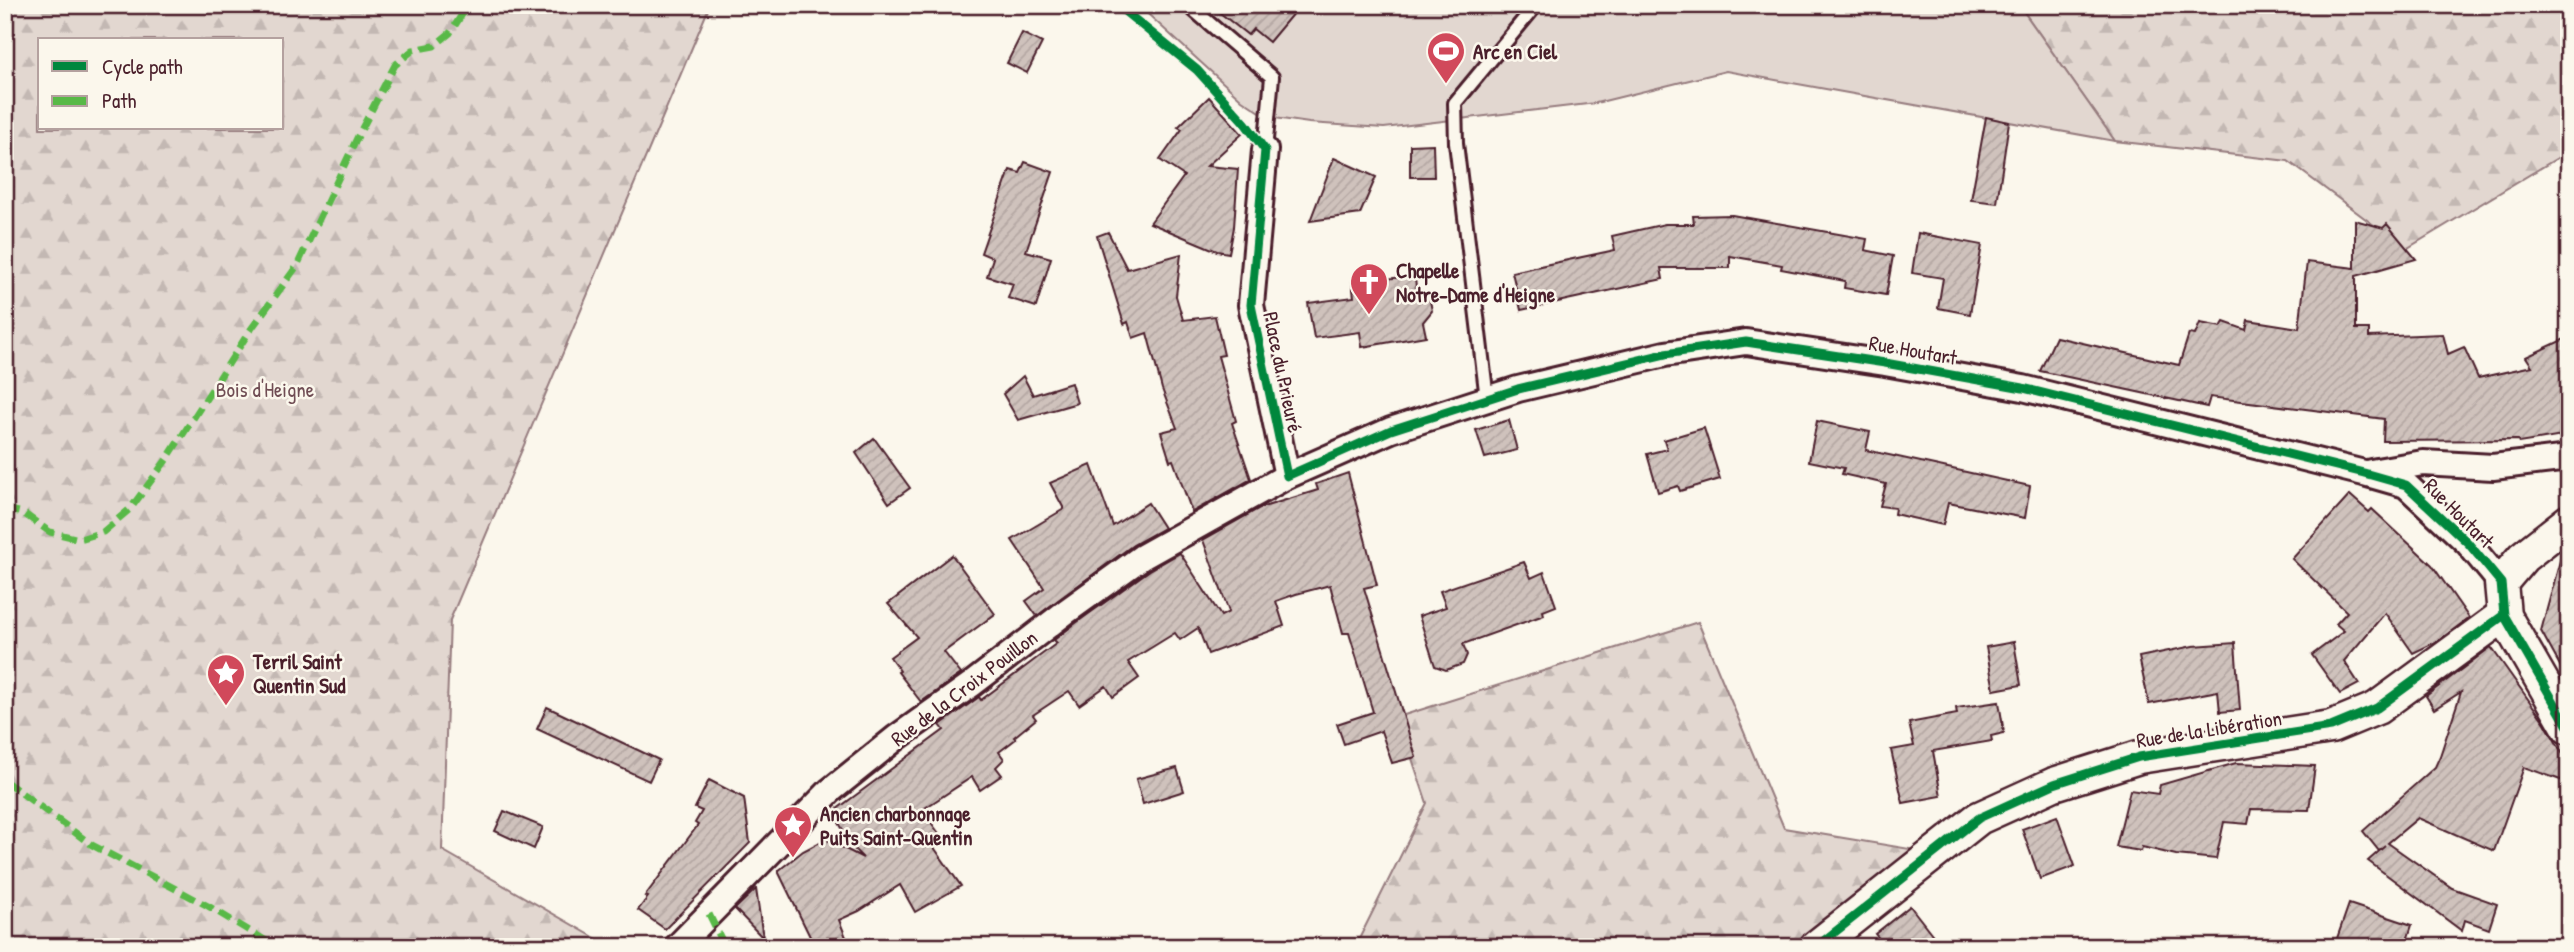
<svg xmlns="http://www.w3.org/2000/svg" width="2574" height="952" font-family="'Patrick Hand',sans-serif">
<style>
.forest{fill:url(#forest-firs);stroke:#967b7e;stroke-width:2;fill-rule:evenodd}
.park{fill:#e2d7d0;stroke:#967b7e;stroke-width:2}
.building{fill:url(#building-hatch);stroke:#4a1f2b;stroke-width:2}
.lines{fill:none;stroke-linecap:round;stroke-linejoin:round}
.service-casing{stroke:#4a1f2b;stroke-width:18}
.minor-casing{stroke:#4a1f2b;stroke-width:30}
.tertiary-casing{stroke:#4a1f2b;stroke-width:37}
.service{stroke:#fbf7ec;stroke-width:12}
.minor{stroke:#fbf7ec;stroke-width:24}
.tertiary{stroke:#fbf7ec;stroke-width:32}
.quiet{stroke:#58b947;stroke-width:7;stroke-dasharray:14 7;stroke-linecap:butt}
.cycleway-casing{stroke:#fbf7ec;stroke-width:13}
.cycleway{stroke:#00873e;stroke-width:9}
.labels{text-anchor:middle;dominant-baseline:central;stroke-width:5;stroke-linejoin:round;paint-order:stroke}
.poi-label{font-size:21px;font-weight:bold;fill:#4a1f2b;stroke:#fbf7ec;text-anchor:start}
.street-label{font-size:21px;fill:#4a1f2b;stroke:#fbf7ec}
.park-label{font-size:21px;fill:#704d54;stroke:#fbf7ec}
</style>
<defs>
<pattern id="forest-firs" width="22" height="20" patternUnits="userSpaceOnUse" patternTransform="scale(1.75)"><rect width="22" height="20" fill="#e2d7d0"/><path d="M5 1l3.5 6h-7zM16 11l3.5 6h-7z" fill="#c3b8b3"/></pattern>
<pattern id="building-hatch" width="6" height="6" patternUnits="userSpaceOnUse" patternTransform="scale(1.75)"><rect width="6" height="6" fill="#cfc2bc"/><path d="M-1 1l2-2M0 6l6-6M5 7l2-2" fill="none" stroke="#b3a6a2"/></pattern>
</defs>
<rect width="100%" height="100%" fill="#fbf7ec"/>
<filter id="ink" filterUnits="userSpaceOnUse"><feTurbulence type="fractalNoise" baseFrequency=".0143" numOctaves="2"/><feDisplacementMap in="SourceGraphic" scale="14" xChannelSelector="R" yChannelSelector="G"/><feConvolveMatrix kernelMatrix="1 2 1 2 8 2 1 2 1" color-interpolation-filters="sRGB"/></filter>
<g filter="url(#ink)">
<!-- forest -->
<g class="forest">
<path d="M5,5H710L450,620L442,850L611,947H5ZM40,40H282V128H40Z"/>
<polygon points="2019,5 2569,5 2569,151 2406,249 2288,161 2115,141"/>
<polygon points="1698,622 1784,828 1934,853 1816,947 1355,947 1427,803 1398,717"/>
</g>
<!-- park -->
<polygon class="park" points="1138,5 2019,5 2115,141 1726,71 1596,103 1384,128 1309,123 1268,117 1242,100"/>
<!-- building -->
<g class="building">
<polygon points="1210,5 1300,5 1269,42 1253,29 1248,35"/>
<polygon points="1022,33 1042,43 1027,73 1007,63"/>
<polygon points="1209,97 1242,134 1207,166 1238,169 1234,227 1229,253 1217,251 1150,223 1184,176 1160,160 1182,129 1178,127"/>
<polygon points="1986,117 2009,122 1997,203 1971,200"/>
<polygon points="1433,144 1434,177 1410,177 1410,145"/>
<polygon points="1334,158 1376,177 1360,214 1310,221"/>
<polygon points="1025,162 1053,172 1026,251 1051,258 1036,307 1008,298 1013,284 987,276 993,258 981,253 1010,170 1020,173"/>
<polygon points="1732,215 1867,239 1865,250 1893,256 1886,295 1844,288 1845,281 1781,269 1782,265 1730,256 1730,268 1661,268 1663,279 1521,310 1512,272 1615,250 1612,236 1665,224 1694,224 1693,216"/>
<polygon points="2355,220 2383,228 2387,224 2416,259 2356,276 2356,329 2369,329 2369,337 2443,334 2448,354 2464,347 2478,378 2532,366 2526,357 2569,337 2569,435 2519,443 2518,440 2383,441 2384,419 2210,397 2207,407 2040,371 2056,337 2179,365 2189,334 2195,335 2200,323 2221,327 2224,322 2246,330 2248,320 2299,328 2307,262 2355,268"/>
<polygon points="1108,232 1127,269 1181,254 1176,296 1183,320 1215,316 1224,355 1218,356 1236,421 1232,423 1251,479 1192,512 1173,460 1170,461 1161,432 1177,428 1162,389 1147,333 1133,338 1128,322 1124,324 1097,236"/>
<polygon points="1918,233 1982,245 1970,314 1938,308 1943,278 1912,273"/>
<polygon points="1415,276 1416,288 1429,295 1432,311 1423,322 1426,336 1362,347 1360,332 1314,338 1308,303 1354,297 1352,282"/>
<polygon points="1023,376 1033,395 1071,383 1077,403 1018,420 1003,394"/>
<polygon points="1509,420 1517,450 1485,458 1476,430"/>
<polygon points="1817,421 1870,432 1866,450 2030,486 2025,518 1948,503 1943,525 1894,514 1895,508 1880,506 1886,484 1842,474 1844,468 1809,461"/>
<polygon points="1704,428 1720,479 1680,491 1678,486 1658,492 1647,454 1667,449 1664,440"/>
<polygon points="874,438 910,488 889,503 856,453"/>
<polygon points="1091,465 1113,526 1148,503 1164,528 1133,545 1037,616 1026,601 1044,588 1012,540 1064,509 1050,483"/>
<polygon points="1348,473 1377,585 1364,588 1416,757 1392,763 1381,731 1344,744 1337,724 1373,712 1349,633 1343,633 1330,585 1296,594 1276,601 1284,626 1208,654 1198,628 1180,640 1175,633 1128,662 1139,678 1113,697 1106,686 1079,705 1069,691 1033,715 1036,719 1014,737 1016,739 999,752 1004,759 996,767 1002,775 980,790 972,777 922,810 943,839 933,846 961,886 915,912 900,885 859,911 839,920 850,947 815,947 778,871 803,851 826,839 863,858 853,848 833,812 944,730 940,725 979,697 981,700 1057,643 1054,640 1076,623 1150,570 1180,553 1221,616 1229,612 1203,540 1260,508 1318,490 1316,484"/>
<polygon points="2350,495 2369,512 2372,509 2432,565 2469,618 2438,641 2413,653 2385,613 2344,661 2359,684 2340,694 2312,655 2344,631 2336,624 2347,612 2292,559"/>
<polygon points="2562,553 2569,554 2569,682 2541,631"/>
<polygon points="952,555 995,614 944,652 961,674 921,702 898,672 900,671 890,657 917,637 888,604"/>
<polygon points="1524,562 1531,578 1544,572 1556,606 1543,611 1544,615 1463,644 1467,655 1463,664 1446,670 1435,666 1419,616 1446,607 1440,591"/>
<polygon points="2014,642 2021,685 1994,690 1986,647"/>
<polygon points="2235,643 2240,710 2220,712 2218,691 2149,704 2139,657 2193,646"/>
<polygon points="2491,647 2545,723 2569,765 2569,783 2524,767 2494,851 2418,818 2388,843 2452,888 2497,904 2489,929 2465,920 2462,931 2368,861 2385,846 2379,851 2363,831 2435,767 2440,756 2461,692 2434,709 2426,696"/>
<polygon points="1999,702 2004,733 1991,736 1992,741 1933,751 1941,796 1903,803 1891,750 1914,746 1909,723 1957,714 1956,708"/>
<polygon points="547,707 659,760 649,781 537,729"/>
<polygon points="2236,763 2315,766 2309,810 2251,809 2248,824 2224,822 2216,859 2176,855 2142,847 2141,851 2116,847 2130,790 2158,794 2160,785"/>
<polygon points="1177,768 1184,791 1143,804 1136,779"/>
<polygon points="709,780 744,798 750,843 665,929 638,910 648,897 645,896 698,825 695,823 702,811 695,808"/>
<polygon points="504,811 543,827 534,849 495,831"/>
<polygon points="2057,816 2075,866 2040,879 2022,829"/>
<polygon points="756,889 763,938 735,909"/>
<polygon points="2349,904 2412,925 2405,947 2334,947"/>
<polygon points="1910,906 1942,947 1886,947 1875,934"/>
</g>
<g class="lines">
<defs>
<g id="service">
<polyline points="1188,5 1272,77 1265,150"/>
<polyline points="1487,399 1456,143 1455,103 1536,5"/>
</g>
<g id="minor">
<polyline points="1265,150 1251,305 1287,476"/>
<polyline points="2371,472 2423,463 2493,467 2569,458"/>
<polyline points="677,947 830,791 896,738 972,684 1067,611 1142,557 1287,476 1391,430 1518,389 1665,354 1746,342 1885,363 2023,388 2364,473 2406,485 2468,543 2501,583"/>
</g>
<g id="tertiary">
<polyline points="2569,521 2523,557 2501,583 2504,615 2569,728"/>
<polyline points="1816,947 1979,818 2054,784 2139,757 2331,727 2377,708 2504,615"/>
</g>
</defs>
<!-- service casing -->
<use href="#service" class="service-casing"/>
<!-- minor casing -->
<use href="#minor" class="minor-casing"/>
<!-- tertiary casing -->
<use href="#tertiary" class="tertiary-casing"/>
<!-- service -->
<use href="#service" class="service"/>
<!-- minor -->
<use href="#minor" class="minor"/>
<!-- tertiary -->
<use href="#tertiary" class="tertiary"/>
<!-- quiet -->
<g class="quiet">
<polyline points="5,509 23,513 50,532 80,539 103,532 131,508 167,459 249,332 297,266 358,136 395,65 413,50 434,46 450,33 468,5"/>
<polyline points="5,781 92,845 208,906 276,947"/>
<polyline points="709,914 725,947"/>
</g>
<defs>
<g id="cycleway">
<polyline points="1117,5 1197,70 1245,123 1265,150 1251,305 1287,476 1391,430 1518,389 1665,354 1746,342 1885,363 2023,388 2364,473 2406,485 2468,543 2501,583 2504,615 2569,728"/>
<polyline points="1816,947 1979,818 2054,784 2139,757 2331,727 2377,708 2504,615"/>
</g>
</defs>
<!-- cycleway casing -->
<use href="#cycleway" class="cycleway-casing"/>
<!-- cycleway -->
<use href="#cycleway" class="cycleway"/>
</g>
</g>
<!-- icons -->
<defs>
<symbol id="stadium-pin" viewBox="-11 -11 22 30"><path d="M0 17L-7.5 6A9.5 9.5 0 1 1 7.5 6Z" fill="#d1495b" stroke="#fbf7ec"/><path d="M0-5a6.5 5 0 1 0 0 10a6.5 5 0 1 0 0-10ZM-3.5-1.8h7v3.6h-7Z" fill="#fff"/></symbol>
<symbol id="church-pin" viewBox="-11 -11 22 30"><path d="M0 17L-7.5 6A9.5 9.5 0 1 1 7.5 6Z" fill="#d1495b" stroke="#fbf7ec"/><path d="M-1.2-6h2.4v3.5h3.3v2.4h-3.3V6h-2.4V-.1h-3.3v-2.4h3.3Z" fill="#fff"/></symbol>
<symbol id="sight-pin" viewBox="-11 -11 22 30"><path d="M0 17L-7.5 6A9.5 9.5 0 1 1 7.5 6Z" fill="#d1495b" stroke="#fbf7ec"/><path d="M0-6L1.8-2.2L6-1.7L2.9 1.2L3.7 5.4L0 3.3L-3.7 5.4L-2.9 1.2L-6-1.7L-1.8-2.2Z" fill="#fff"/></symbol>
</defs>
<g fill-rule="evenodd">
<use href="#stadium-pin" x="1424" y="29" width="44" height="60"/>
<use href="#church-pin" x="1347" y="260" width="44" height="60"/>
<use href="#sight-pin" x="204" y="651" width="44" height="60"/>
<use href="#sight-pin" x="771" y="803" width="44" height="60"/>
</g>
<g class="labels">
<!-- poi labels -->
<g class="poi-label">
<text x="1473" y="51">Arc en Ciel</text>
<text x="1396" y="270">Chapelle<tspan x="1396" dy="24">Notre-Dame d'Heigne</tspan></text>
<text x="253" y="661">Terril Saint<tspan x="253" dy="24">Quentin Sud</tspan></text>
<text x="820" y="813">Ancien charbonnage<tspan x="820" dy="24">Puits Saint-Quentin</tspan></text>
</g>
<!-- street labels -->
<g class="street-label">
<text transform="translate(1913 350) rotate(10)">Rue Houtart</text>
<text transform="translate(1283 372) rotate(78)">Place du Prieuré</text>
<text transform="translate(2459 513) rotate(45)">Rue Houtart</text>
<text transform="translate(964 688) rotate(-37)">Rue de la Croix Pouillon</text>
<text transform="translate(2209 729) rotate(-9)">Rue de la Libération</text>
</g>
<!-- park labels -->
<g class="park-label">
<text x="265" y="389">Bois d'Heigne</text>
</g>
</g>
<!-- margin -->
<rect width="2574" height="952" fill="none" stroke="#fbf7ec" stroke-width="28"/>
<rect x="14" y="14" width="2546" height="924" fill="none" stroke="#4a1f2b" stroke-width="2.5" filter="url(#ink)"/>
<!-- legend -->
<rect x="38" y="38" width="245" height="91" fill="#fbf7ec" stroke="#b4a19f" stroke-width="2"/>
<rect x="52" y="61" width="35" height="10" fill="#00873e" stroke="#b4a19f" stroke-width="2"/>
<text x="102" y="74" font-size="21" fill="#4a1f2b">Cycle path</text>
<rect x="52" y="96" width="35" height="10" fill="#58b947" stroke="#b4a19f" stroke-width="2"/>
<text x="102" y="108" font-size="21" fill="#4a1f2b">Path</text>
</svg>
